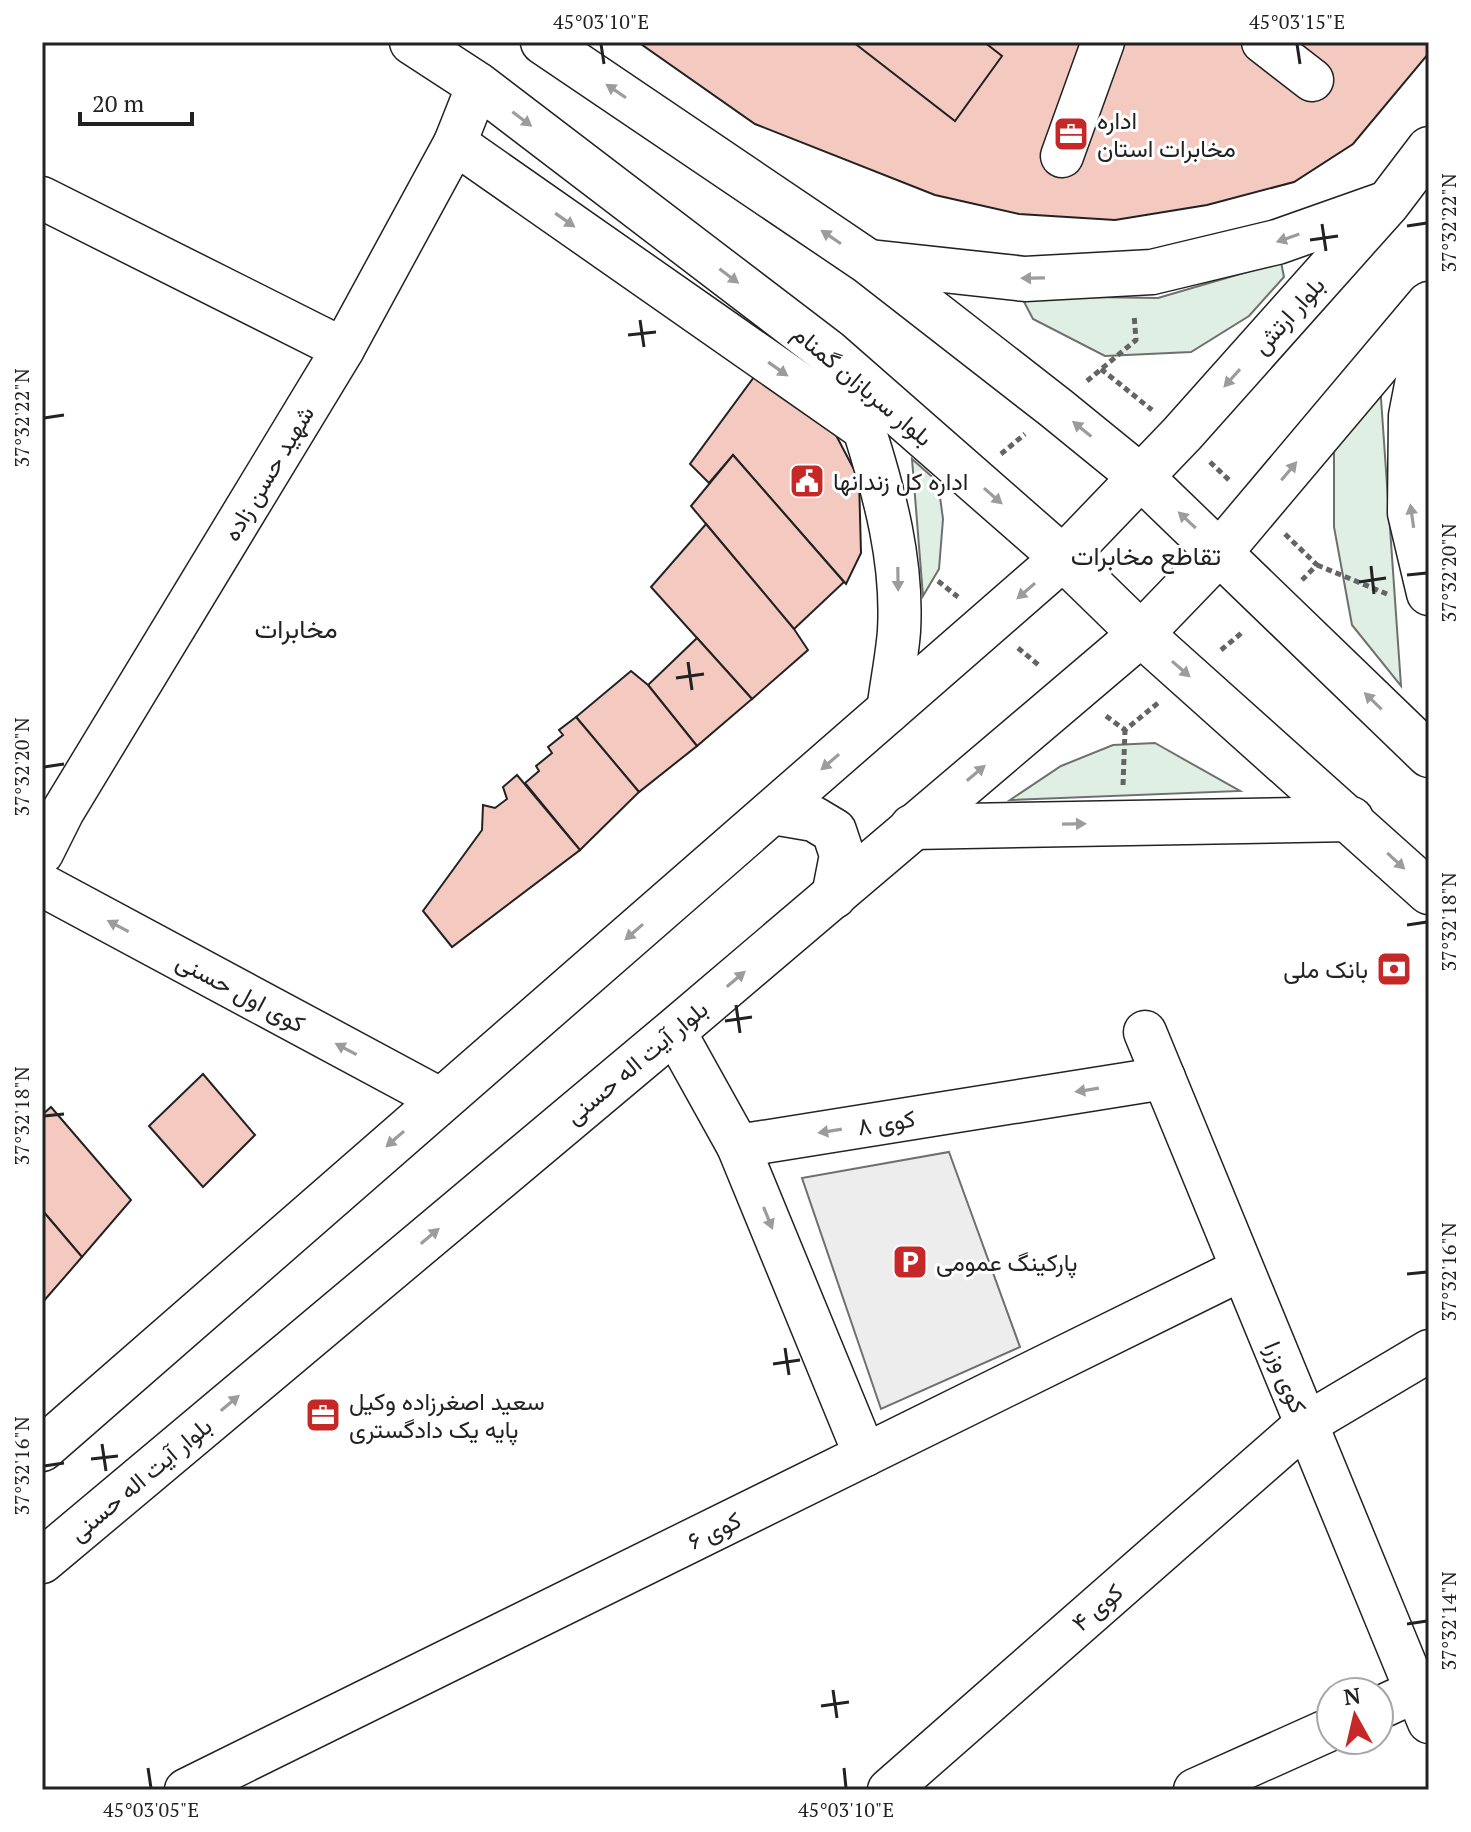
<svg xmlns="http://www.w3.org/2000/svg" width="1471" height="1832" font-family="'PT Serif',Vazirmatn,serif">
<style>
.green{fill:#e0efe3;stroke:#6f6f6f;stroke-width:2}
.parking{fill:#ededed;stroke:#6f6f6f;stroke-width:2}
.building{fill:#f3c9c0;stroke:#222;stroke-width:2}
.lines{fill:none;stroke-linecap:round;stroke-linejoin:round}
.minor-casing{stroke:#222;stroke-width:45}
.major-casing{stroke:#222;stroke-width:47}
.path{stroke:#646464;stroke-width:5;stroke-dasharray:6 4;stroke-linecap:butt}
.minor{stroke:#fff;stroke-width:42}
.major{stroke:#fff;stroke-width:44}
.oneway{fill:#9c9c9c}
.ticks{fill:none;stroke:#222;stroke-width:3}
.labels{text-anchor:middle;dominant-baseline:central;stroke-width:6;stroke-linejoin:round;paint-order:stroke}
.poi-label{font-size:24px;fill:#222;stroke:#fff;text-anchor:start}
.street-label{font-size:24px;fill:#222;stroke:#fff}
.neighbourhood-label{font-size:26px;fill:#222;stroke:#fff}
.neatline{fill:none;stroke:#222;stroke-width:3}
.ticks-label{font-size:20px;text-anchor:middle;fill:#222}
</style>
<rect width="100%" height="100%" fill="#fff"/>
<!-- green -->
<g class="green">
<polygon points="1281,262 1284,277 1249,316 1191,352 1105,356 1033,319 1021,296 1158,298"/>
<polygon points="1380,384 1401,686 1352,625 1334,527 1334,439"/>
<polygon points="912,459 938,482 943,519 939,569 923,596"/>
<polygon points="1155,743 1240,791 1010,800 1061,766 1113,745"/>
</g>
<!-- parking -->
<polygon class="parking" points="949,1152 1020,1347 881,1409 802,1178"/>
<!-- building -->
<g class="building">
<polygon points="638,42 1429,42 1429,53 1353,144 1294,182 1207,205 1115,220 1019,214 935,195 755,124"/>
<polygon points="853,42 984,42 1002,56 955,121"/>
<polygon points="754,377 827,418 859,479 861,553 846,584 733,455 709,483 690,464"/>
<polygon points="733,455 844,582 794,629 691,506"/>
<polygon points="706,524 794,629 808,650 752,699 651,587"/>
<polygon points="697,638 752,699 697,746 648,685"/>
<polygon points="631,671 648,685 697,746 639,792 576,717"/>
<polygon points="576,717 639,792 580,850 525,783 539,771 536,766 552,753 548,747 563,735 559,730"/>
<polygon points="517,775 580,850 452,947 423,911 482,830 483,805 495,808 507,799 503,787"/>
<polygon points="203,1074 255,1135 203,1187 149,1126"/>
<polygon points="51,1107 131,1200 82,1257 42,1210 42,1115"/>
<polygon points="42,1210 82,1257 42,1303"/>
</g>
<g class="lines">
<defs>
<g id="minor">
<polyline points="1263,42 1312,80"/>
<path d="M455,143L864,429C885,495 903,562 899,631C897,658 891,685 888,712"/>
<polyline points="1062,156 1103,42"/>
<polyline points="42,198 343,349"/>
<polyline points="42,853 63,811 343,349 455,143 478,85"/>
<polyline points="42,885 440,1099"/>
<polyline points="674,1031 738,1146 865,1455"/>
<polyline points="1145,1032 1429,1722"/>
<polyline points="738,1146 1164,1078"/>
<polyline points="1379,1708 1416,1691"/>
<polyline points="186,1790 1242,1269"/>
<polyline points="889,1790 1306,1424 1429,1351"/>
<polyline points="1195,1790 1331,1729"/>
</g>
<g id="major">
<polyline points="412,42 478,85 828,352 1063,558 1141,634 1429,892"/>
<polyline points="543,42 867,261 1056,408 1142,478 1429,755"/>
<polyline points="870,262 1025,279 1152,272 1277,242 1382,205"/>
<polyline points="1429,323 1411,416 1410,513 1429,593"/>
<polyline points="773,812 814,819 834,831 842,855 834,896"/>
<polyline points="912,827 1351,819"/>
<polyline points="42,1449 1063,558 1182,434 1388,203 1429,149"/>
<polyline points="42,1561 674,1031 1141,634 1220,552 1429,304"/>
</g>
</defs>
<!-- minor casing -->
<use href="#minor" class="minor-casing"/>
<!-- major casing -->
<use href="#major" class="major-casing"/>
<!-- path -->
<g class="path">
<polyline points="1101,369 1152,410"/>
<polyline points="1087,381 1136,340 1134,314"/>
<polyline points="1001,454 1025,434"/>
<polyline points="1210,462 1229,480"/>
<polyline points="1285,534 1317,565 1302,580"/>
<polyline points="1317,565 1387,594"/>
<polyline points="938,581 958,597"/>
<polyline points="1018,648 1041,667"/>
<polyline points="1221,650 1244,631"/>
<polyline points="1106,716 1125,730 1158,703"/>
<polyline points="1123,785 1125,730"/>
</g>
<!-- minor -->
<use href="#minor" class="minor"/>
<!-- major -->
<use href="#major" class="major"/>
</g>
<!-- one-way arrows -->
<defs><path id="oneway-solid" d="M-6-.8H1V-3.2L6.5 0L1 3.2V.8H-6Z" transform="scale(2)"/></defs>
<g class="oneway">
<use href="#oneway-solid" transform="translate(616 91) rotate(-146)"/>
<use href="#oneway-solid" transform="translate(522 119) rotate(37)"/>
<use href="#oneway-solid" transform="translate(565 220) rotate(35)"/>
<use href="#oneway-solid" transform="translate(831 237) rotate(-146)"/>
<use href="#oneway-solid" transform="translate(1288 238) rotate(161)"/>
<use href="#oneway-solid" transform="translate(729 276) rotate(37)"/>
<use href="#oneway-solid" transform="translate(1033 278) rotate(179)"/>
<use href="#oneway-solid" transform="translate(778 369) rotate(35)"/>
<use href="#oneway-solid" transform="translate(1232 378) rotate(132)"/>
<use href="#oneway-solid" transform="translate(1082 429) rotate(-141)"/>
<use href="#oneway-solid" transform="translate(1289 471) rotate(-50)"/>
<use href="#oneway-solid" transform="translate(993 496) rotate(41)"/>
<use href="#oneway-solid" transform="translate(1412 516) rotate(-98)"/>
<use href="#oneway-solid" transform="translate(1187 520) rotate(-137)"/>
<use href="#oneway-solid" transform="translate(898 579) rotate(89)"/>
<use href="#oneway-solid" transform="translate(1026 591) rotate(139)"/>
<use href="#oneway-solid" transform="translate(1181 669) rotate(41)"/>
<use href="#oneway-solid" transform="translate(1373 701) rotate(-136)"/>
<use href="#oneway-solid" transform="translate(830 762) rotate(139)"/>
<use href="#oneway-solid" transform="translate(976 773) rotate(-40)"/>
<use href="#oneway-solid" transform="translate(1074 824) rotate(-1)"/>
<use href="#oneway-solid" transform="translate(1396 861) rotate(43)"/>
<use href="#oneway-solid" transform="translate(118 926) rotate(-152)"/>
<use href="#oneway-solid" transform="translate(634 932) rotate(139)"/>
<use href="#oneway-solid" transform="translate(736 979) rotate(-40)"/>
<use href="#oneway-solid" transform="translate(346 1049) rotate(-152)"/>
<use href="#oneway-solid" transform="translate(1087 1090) rotate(171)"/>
<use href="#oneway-solid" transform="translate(830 1131) rotate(171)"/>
<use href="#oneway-solid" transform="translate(395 1139) rotate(139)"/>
<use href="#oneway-solid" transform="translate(768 1218) rotate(68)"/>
<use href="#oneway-solid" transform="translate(430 1236) rotate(-40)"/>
<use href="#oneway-solid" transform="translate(230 1403) rotate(-40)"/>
</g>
<!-- ticks -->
<path class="ticks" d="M601,44L604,64M1297,44L1300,64M1322,224L1326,251M1407,226L1427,223M1310,240L1338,236M640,320L644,347M628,335L656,332M44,418L64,415M1371,566L1374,594M1407,575L1427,573M1359,582L1386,578M688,662L692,690M676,678L704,674M44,767L64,764M1407,925L1427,922M736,1005L740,1033M725,1021L752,1017M44,1116L64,1114M1407,1274L1427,1272M785,1348L789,1375M773,1364L800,1360M102,1444L106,1471M91,1459L118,1456M44,1466L64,1463M1407,1624L1427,1621M833,1690L837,1718M821,1706L849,1702M148,1768L151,1788M844,1768L846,1788"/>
<!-- icons -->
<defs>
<symbol id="office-square" viewBox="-11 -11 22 22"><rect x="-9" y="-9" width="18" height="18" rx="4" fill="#c62828" stroke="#fff"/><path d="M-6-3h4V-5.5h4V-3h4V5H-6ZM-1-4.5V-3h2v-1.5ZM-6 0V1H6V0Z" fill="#fff"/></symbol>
<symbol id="civic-square" viewBox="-11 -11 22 22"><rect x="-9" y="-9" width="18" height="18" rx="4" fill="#c62828" stroke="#fff"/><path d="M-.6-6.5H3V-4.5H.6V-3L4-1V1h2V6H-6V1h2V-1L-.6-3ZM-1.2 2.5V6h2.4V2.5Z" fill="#fff"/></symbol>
<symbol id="bank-square" viewBox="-11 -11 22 22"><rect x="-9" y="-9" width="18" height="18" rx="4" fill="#c62828" stroke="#fff"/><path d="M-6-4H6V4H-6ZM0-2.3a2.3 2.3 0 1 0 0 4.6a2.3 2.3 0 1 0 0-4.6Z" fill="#fff"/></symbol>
<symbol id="parking-square" viewBox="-11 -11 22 22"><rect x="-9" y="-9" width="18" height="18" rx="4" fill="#c62828" stroke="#fff"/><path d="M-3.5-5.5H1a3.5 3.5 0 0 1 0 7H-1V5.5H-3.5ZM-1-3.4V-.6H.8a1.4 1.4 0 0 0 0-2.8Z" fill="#fff"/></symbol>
</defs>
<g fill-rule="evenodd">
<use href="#office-square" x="1051" y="114" width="40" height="40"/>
<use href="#civic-square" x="787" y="461" width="40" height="40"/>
<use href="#bank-square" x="1374" y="949" width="40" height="40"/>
<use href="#parking-square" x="890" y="1242" width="40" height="40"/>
<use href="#office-square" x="303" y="1395" width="40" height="40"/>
</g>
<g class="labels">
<!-- poi labels -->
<g class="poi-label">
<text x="1097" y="120">اداره<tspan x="1097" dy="28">مخابرات استان</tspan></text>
<text x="833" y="481">اداره کل زندانها</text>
<text x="1368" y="969" text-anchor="end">بانک ملى</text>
<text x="936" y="1262">پارکینگ عمومی</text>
<text x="349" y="1401">سعید اصغرزاده وکیل<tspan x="349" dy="28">پایه یک دادگستری</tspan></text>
</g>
<!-- street labels -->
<g class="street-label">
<text transform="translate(1288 315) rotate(-48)">بلوار ارتش</text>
<text transform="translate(863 385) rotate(40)">بلوار سربازان گمنام</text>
<text transform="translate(268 473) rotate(-59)">شهید حسن زاده</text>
<text transform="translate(241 992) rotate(28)">کوی اول حسنی</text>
<text transform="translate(636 1062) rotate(-40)">بلوار آیت اله حسنی</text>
<text transform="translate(886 1122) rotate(-9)">کوی ۸</text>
<text transform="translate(1286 1377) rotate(68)">کوی وزرا</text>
<text transform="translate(140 1479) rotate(-40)">بلوار آیت اله حسنی</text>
<text transform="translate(714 1530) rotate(-26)">کوی ۶</text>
<text transform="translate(1097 1607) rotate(-41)">کوی ۴</text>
</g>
<!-- neighbourhood labels -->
<g class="neighbourhood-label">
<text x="1146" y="555">تقاطع مخابرات</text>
<text x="296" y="628">مخابرات</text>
</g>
</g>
<!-- border -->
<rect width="1471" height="1832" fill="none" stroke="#ffffff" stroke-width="88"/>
<!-- north arrow -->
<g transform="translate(1355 1716) rotate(352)"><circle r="38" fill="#ffffff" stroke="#a7a7a7" stroke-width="2"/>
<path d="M0-6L14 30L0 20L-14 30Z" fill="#c62828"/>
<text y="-12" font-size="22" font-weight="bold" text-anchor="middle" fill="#222222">N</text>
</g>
<!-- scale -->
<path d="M80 112v12h112v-12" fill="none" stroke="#222222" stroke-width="4"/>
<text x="92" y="112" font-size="24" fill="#222222" stroke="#ffffff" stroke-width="6" paint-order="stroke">20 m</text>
<rect x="44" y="44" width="1383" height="1744" class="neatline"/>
<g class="ticks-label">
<text x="601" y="29">45°03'10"E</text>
<text x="1297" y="29">45°03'15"E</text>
<text transform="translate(1449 223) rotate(-90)" y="7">37°32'22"N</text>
<text transform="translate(22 418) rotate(-90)" y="7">37°32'22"N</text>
<text transform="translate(1449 573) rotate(-90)" y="7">37°32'20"N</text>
<text transform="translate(22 767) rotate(-90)" y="7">37°32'20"N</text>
<text transform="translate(1449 922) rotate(-90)" y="7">37°32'18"N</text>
<text transform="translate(22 1116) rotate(-90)" y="7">37°32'18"N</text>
<text transform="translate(1449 1272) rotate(-90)" y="7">37°32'16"N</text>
<text transform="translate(22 1466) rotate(-90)" y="7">37°32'16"N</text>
<text transform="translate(1449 1621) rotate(-90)" y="7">37°32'14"N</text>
<text x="151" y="1817">45°03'05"E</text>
<text x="846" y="1817">45°03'10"E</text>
</g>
</svg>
